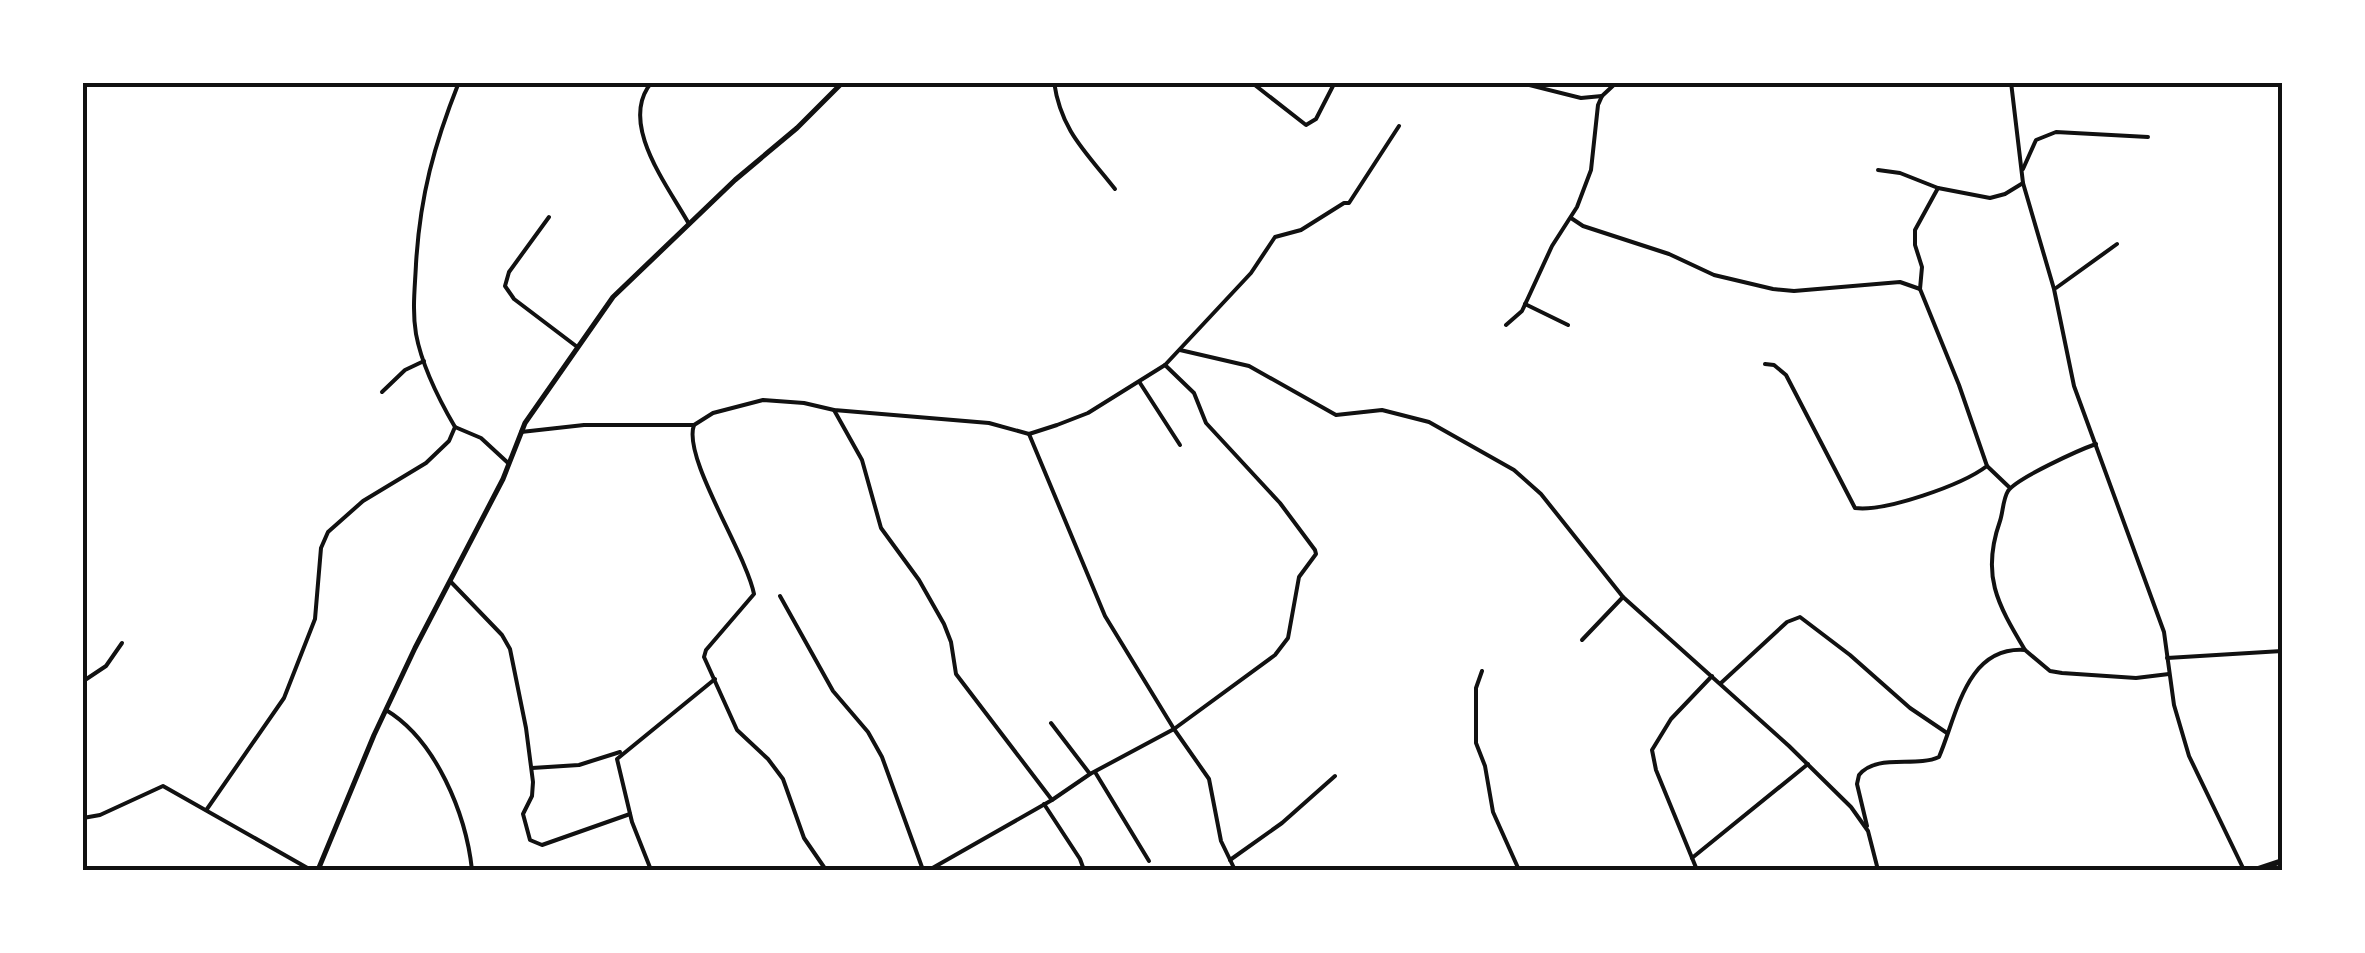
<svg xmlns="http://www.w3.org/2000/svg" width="2365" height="953" font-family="'DejaVu Sans',sans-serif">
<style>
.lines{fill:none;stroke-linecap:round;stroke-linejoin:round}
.minor{stroke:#111;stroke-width:4}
.tertiary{stroke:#111;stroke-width:5}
.secondary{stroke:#111;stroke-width:6}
.neatline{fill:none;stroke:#111;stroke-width:4}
</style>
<rect width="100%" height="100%" fill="#fff"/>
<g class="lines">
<!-- minor -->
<g class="minor">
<path d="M652,82C617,122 668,186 689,224"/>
<path d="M1054,82C1061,131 1086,152 1115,189"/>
<polyline points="1251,82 1306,125 1316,119 1335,82"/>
<polyline points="1517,82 1581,98 1602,96"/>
<polyline points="2011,82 2023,183 2054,289 2074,386 2164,632 2174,705 2189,756 2244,870"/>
<polyline points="2023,169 2036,140 2056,132 2148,137"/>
<polyline points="1878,170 1900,173 1938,188 1990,198 2005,194 2023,183"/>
<polyline points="549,217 509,272 505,286 514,299 576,346"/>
<polyline points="1571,218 1583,226 1669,254 1714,275 1773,289 1794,291 1900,282 1920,289"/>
<polyline points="2056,288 2117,244"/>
<polyline points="1525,304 1568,325"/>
<polyline points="1506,325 1522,311 1552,246 1577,207 1591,170 1598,105 1602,96 1617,82"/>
<polyline points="1180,350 1249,366 1336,415 1382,410 1429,422 1514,470 1541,494 1623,597 1789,746 1851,807 1868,831 1878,870"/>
<path d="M1765,364L1774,365L1786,375L1855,508C1885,512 1962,485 1987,466L1959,385L1920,289L1922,267L1915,245V230L1938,188"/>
<polyline points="1140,383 1180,445"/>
<polyline points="382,392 405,370 424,361"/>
<polyline points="834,410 862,460 881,528 919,580 944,624 951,642 956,674 1052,800"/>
<polyline points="455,427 481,438 507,462"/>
<polyline points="521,432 584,425 694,425"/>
<polyline points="1029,434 1105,616 1174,729 1209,779 1221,841 1235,870"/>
<polyline points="1987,466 2009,487"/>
<polyline points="451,582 502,635 510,649 526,728 533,782 532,796 523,814 530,840 542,845 630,814"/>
<polyline points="780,596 833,691 868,732 882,757 923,870"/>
<polyline points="1582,640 1623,597"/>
<path d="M2025,650C1997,603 1981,575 2000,521C2003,512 2003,499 2008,491C2017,478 2079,450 2096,444"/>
<polyline points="2167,658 2282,651"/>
<polyline points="1482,671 1476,688 1476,743 1485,766 1493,812 1519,870"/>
<polyline points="82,682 106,666 122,643"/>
<polyline points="1721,683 1787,622 1800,617 1850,655 1910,708 1947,733"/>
<path d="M386,710C436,740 466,814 472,870"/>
<polyline points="1051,723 1090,774"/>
<polyline points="82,754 82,821"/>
<polyline points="532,768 579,765 620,752"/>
<polyline points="1095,772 1149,861"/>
<polyline points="1044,804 1080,859 1084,870"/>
<path d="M207,809L284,698L315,619L321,548L328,532L363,501L426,463L449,441L455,427C438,398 422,366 416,334C412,310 415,287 416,264C420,196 434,145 459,82"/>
<polyline points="83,818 100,815 163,786 311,870"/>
<path d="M1867,826L1857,784L1859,775C1877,753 1915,768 1939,757C1957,715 1966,646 2025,650L2050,671L2062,673L2136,678L2169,674"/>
<polyline points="1692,858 1808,764"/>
<polyline points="1230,860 1282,823 1335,776"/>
<polyline points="651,870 632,822 617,759 715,679"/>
<path d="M826,870L804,838L783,779L768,759L737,730L704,657L706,650L754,594C746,553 682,457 694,425L713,413L763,400L804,403L834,410L989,423L1029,434L1057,425L1088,413L1165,365L1251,273L1275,237L1301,230L1344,203H1349L1399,126"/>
<polyline points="929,870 1052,800 1090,774 1174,729 1275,655 1288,638 1299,577 1316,554 1315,550 1280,503 1206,423 1194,393 1165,365"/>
<polyline points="1697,870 1656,770 1652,750 1671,719 1712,676"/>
</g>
<!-- tertiary -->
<polyline class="tertiary" points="318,870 374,735 415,648 503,479 525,423 613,297 735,180 797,128 843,82"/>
<!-- secondary -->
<polyline class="secondary" points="2255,870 2282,861"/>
</g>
<!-- border -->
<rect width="2365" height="953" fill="none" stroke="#ffffff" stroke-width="170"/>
<rect x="85" y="85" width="2195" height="783" class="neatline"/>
</svg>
